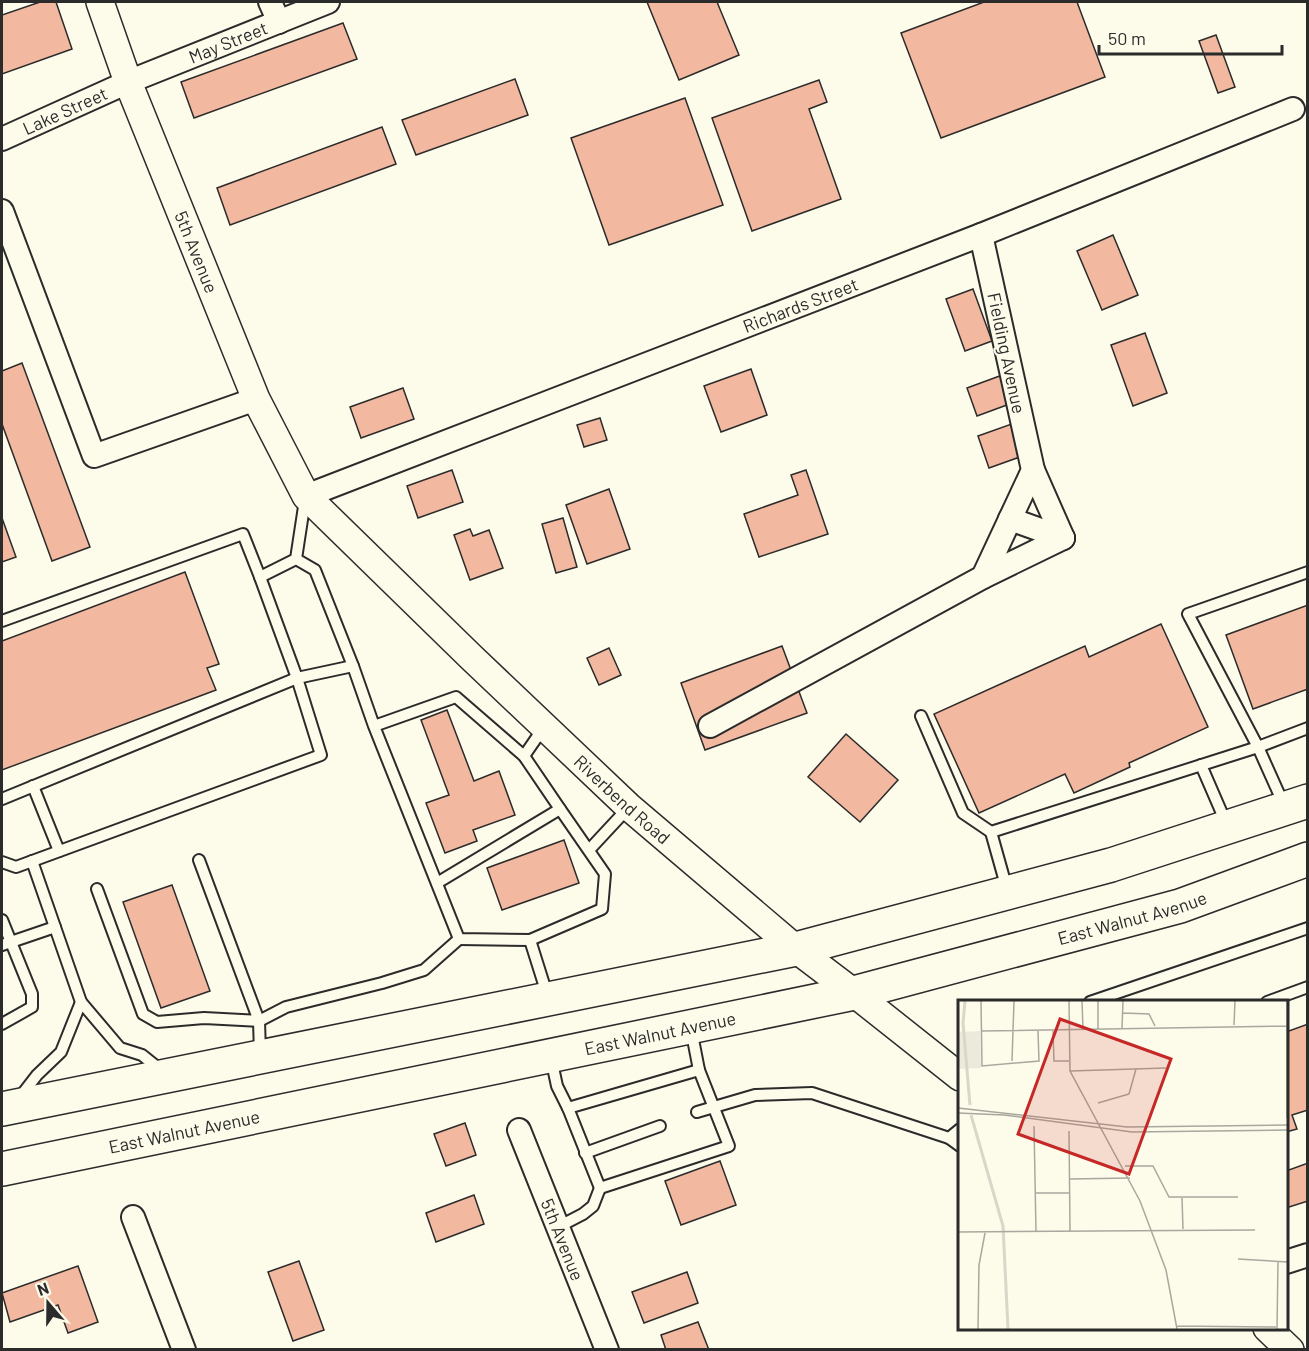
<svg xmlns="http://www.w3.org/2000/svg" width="1309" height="1351" font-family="Barlow,sans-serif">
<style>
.building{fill:#f2b8a0;stroke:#2b2b2b;stroke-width:1.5}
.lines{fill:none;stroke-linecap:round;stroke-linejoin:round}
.service-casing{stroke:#2b2b2b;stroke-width:14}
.minor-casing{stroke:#2b2b2b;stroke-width:26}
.tertiary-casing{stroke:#2b2b2b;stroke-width:30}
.primary-casing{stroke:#2b2b2b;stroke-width:36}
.service{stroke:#fdfbea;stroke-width:10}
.minor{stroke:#fdfbea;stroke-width:22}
.tertiary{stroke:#fdfbea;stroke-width:27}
.primary{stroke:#fdfbea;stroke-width:33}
.labels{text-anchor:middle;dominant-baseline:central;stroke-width:4.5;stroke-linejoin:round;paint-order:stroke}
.street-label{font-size:18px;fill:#2b2b2b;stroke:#fdfbea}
.inset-river{fill:none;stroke:#d8d7c9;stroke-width:3}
.inset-road{fill:none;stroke:#a9a89e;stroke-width:1.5}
.view{fill:#c62828;fill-opacity:0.15;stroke:#c62828;stroke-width:3}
.inset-edge{fill:none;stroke:#2b2b2b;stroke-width:3}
</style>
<rect width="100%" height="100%" fill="#fdfbea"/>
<!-- building -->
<g class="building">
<polygon points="40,2 56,2 72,49 2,74 2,15"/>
<polygon points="647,2 717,2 739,55 679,80"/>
<polygon points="984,2 1077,2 1105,77 941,138 901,33"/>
<polygon points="343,23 357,59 194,118 181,82"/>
<polygon points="1216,35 1235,87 1218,93 1199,41"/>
<polygon points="515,79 528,115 416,155 402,120"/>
<polygon points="819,80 827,102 809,109 841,199 752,231 712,118"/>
<polygon points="685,98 723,205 609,245 571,138"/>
<polygon points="382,127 396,164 230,225 217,188"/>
<polygon points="1113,235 1138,295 1102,310 1077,251"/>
<polygon points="973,289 992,341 965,351 946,299"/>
<polygon points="1145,333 1167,393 1133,406 1111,345"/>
<polygon points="22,363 90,547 52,561 2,424 2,371"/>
<polygon points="751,369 767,415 721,432 704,386"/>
<polygon points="1005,374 1015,402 977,416 967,388"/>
<polygon points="403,388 414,419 361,438 350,407"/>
<polygon points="600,418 607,440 584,447 577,425"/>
<polygon points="1020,421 1031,453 989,468 978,436"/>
<polygon points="452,470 463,502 418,518 407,486"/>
<polygon points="806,470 828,534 759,557 744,514 798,495 791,475"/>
<polygon points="609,489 630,549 587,564 566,505"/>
<polygon points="2,518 16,557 2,562"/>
<polygon points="563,518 577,567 556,573 542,524"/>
<polygon points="470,529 473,536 489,530 503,568 470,580 454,535"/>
<polygon points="185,572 219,664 207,668 216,690 2,770 2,641"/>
<polygon points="1308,605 1308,689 1253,709 1226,635"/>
<polygon points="1161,624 1208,727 1129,763 1130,767 1074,793 1065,774 979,813 934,714 1085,646 1089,657"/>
<polygon points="782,646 807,713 705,750 681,683"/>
<polygon points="609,648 621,675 599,685 587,658"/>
<polygon points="447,710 474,781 499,771 515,815 473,830 477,841 445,853 426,803 449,795 421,720"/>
<polygon points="846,734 898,780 860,822 808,777"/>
<polygon points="564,840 579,883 502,910 487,868"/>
<polygon points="172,885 210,991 161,1008 123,902"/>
<polygon points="1308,1024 1308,1110 1292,1115 1297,1129 1286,1132 1286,1032"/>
<polygon points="465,1123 476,1155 446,1166 434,1134"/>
<polygon points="720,1161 736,1205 681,1225 665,1181"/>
<polygon points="1308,1163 1308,1201 1286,1208 1286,1171"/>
<polygon points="474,1195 484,1224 436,1242 426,1213"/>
<polygon points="299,1261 324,1330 293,1341 268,1272"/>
<polygon points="78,1266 98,1322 68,1333 58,1305 10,1322 2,1293"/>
<polygon points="687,1272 698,1303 644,1323 632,1292"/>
<polygon points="698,1322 709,1350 666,1350 661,1335"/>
</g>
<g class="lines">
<defs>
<g id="service">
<polyline points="296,559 315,570 353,666 297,678 260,577 296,559 305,500"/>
<polyline points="2,621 243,534 260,577"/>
<polyline points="353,666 374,726 459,939 530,940 602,909 605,874 560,809 524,756 456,697 374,726"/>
<polyline points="921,716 963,813 991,832"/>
<polyline points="524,756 544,727"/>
<polyline points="1201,765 1227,825"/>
<polyline points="33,786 59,851"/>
<polyline points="2,799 297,678 321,755 16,867 2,862"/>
<polyline points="1284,805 1258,747 1188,614 1308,572"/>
<polyline points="589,850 629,807"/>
<polyline points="32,861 81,1002"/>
<polyline points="437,883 560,809"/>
<polyline points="97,889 143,1014 157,1022 204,1018 259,1021 199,860"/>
<polyline points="1007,889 991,832 1258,747 1308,728"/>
<polyline points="2,920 32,994 32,1007 2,1024"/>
<polyline points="530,940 547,994"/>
<polyline points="2,945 55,927"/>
<polyline points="1090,1002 1308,928"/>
<polyline points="1267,1002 1308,987"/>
<polyline points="260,1053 259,1021 286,1007 382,983 424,970 459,939"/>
<polyline points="551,1058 557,1086 568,1108 600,1188 729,1146 699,1070 691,1029"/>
<polyline points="20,1097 37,1075 61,1052 81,1002 120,1048 142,1055 162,1071"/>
<polyline points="568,1108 699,1070"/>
<polyline points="697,1112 755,1095 812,1093 949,1138 960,1129"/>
<polyline points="949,1138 960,1146"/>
<polyline points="585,1153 660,1126"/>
<polyline points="558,1227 583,1214 593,1206 600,1188"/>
</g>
<g id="minor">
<polyline points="270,2 279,22"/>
<path id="s1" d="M2,139L128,82L328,2"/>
<polyline points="2,211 94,456 256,399"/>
<polyline points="1033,470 1063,538"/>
<path id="s2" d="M306,496L981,235L1293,109"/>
<polyline points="1010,519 1063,538"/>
<polyline points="983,577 1063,538"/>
<polyline points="710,726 983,577 1033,470 981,235"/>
<path id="s3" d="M519,1130L607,1350"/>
<polyline points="133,1217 184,1350"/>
<polyline points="1286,1262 1308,1255"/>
</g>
<g id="tertiary">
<path id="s4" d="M100,2L128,82L256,399L306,496L471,657L629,807L796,949L854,993L960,1077"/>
<polyline points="1267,1328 1290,1350"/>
</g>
<g id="primary">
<polyline points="2,1109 796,949 1111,865 1308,801"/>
<path id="s5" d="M2,1169L854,993L1180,906L1308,859"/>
</g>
</defs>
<!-- service casing -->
<use href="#service" class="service-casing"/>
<!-- minor casing -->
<use href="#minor" class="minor-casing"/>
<!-- tertiary casing -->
<use href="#tertiary" class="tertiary-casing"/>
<!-- primary casing -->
<use href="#primary" class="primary-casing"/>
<!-- service -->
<use href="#service" class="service"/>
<!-- minor -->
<use href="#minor" class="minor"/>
<!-- tertiary -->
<use href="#tertiary" class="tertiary"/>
<!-- primary -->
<use href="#primary" class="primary"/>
</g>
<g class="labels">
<!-- street labels -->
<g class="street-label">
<text stroke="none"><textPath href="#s1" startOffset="246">May Street</textPath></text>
<text stroke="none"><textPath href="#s1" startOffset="69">Lake Street</textPath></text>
<text stroke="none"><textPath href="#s4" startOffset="268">5th Avenue</textPath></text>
<text stroke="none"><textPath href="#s2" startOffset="530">Richards Street</textPath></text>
<text transform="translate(1007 353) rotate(78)">Fielding Avenue</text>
<text stroke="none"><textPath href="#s4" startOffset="974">Riverbend Road</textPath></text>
<text stroke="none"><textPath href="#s5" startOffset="1158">East Walnut Avenue</textPath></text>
<text stroke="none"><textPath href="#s5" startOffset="672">East Walnut Avenue</textPath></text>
<text stroke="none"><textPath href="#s5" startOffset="186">East Walnut Avenue</textPath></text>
<text stroke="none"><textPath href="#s3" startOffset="118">5th Avenue</textPath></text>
</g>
</g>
<!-- overview -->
<g transform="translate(958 1000)">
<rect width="330" height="330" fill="#fdfbea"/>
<path d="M22,31L23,68L0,69V32Z" fill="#ecebdb"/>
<path class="inset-river" d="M7,1L5,23L12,105M13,115L45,226L50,329"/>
<path class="inset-road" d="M23,1L24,66L81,61L80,31M111,1L112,71L182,201L208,270L219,329M124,1L125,29M165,13L191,14L197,26M276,25L277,1M164,28L165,1M140,29V1M23,31L329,26M95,31L96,61H111M54,61L56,1M112,71L208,68M171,94L178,69M140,103L171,94M0,108L169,127L330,125M0,113L46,115L174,132L330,130M329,118V1M76,126L78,232M111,131L112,231M167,166H195L211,197H280M112,179L172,178M77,193H112M224,198L225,229M0,232L297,230M280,259L330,262M218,326L318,327M20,329L21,265L27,233M319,329L320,262"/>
<path class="view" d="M102,19L213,59L171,174L60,134Z"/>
<rect width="330" height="330" class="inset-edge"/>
</g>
<!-- border -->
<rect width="1309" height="1351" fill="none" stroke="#2b2b2b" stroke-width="6"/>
<!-- north arrow -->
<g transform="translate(48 1303) rotate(340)" stroke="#fdfbea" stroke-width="4.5" paint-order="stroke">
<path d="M0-4.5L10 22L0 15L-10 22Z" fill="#2b2b2b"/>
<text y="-9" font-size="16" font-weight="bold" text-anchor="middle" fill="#2b2b2b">N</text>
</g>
<!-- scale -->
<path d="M1099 45v9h183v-9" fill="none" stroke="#2b2b2b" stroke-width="3"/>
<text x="1108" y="45" font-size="18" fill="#2b2b2b" stroke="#fdfbea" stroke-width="4.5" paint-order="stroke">50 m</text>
</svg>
